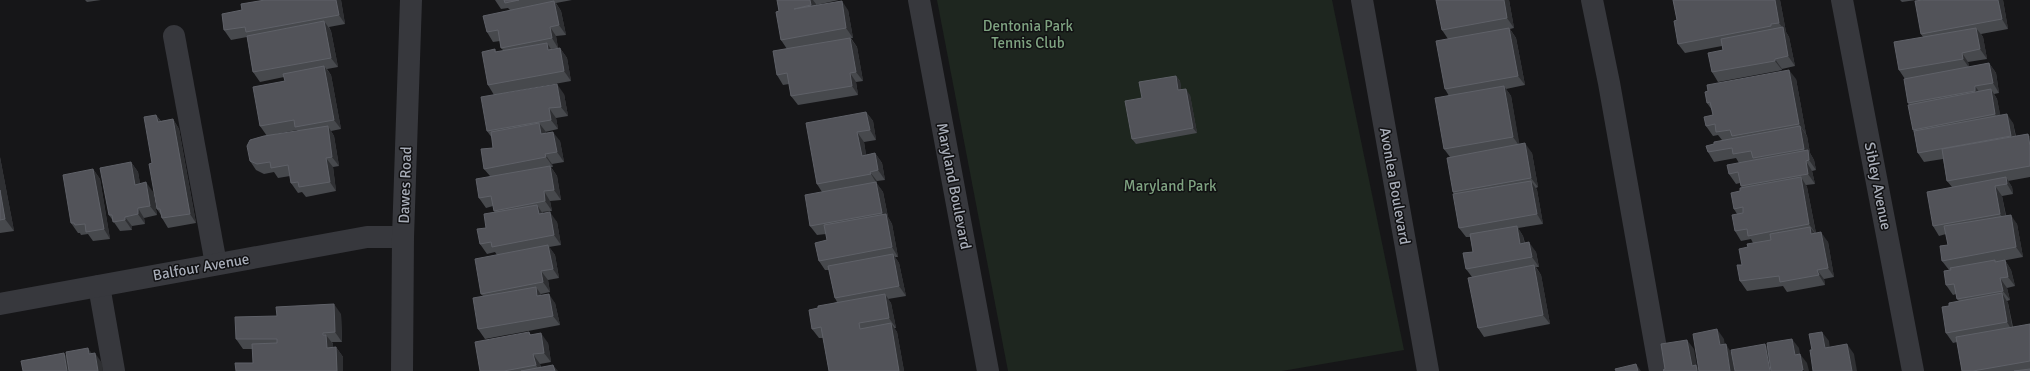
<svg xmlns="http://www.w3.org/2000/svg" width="2030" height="371" font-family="Signika,sans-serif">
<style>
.green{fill:#1e261f}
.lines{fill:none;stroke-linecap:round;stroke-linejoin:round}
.minor{stroke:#37383d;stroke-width:22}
.wall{fill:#47494d;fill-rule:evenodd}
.shaded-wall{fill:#2f3033}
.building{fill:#525359;stroke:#5f6168}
.labels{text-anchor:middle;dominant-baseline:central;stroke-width:3;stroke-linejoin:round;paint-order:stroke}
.park-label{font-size:15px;fill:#7fa381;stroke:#111113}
.street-label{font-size:15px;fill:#a8adb8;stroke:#111113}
</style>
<rect width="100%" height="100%" fill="#161618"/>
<!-- green -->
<polygon class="green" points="937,0 1332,0 1404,350 1282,371 1008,371"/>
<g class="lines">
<!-- minor -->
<g class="minor">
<polyline points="919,0 988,371"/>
<polyline points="1362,0 1428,371"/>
<polyline points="1592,0 1609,83 1660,371"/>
<polyline points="1842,0 1913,371"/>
<polyline points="174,36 216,264"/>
<polyline points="99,286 114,371"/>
<polyline points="0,304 367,237 403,237"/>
<polyline points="402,371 403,237 411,0"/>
</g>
</g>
<!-- wall -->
<g class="wall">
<polygon points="85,0 101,0 87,2"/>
<path d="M265,0H341L345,24L329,27L331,31L338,67L327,69L331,75L341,129L331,131L334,136L339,166L333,167L336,191L306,197L302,192L298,193L291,183L290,176L278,178L274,172L264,174L256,170L250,161L267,136L260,126L285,81L284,77L260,82L253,72L247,37L231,40L224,30L242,10ZM297,130L298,131L271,135Z"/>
<polygon points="495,0 572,0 556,3 561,11 566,35 556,36 558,48 551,49 552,50 560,48 567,58 571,81 494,95 488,85 495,49 496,52 504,51 501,48 500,41 493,42 487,32 510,10 508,8 501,9"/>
<polygon points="777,0 839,0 816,5 848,10 853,38 851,38 857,47 863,81 856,82 858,95 798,105 791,96 789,84 783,85 777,75 787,49 781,40 779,11"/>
<polygon points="1509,0 1514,28 1510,29 1516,38 1525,85 1506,89 1511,96 1519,144 1532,153 1538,187 1536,188 1537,190 1543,224 1518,228 1523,236 1525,243 1536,252 1539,267 1536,267 1541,275 1550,324 1484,337 1478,328 1472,277 1466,269 1473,252 1470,237 1466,237 1459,228 1454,194 1453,192 1450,157 1444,149 1449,96 1445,89 1448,39 1442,30"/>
<polygon points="1673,0 1780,0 1786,32 1789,37 1795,66 1782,69 1782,70 1718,82 1712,72 1723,50 1722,46 1685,53 1678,44 1677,20"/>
<polygon points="1900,0 1916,0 1902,2"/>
<polygon points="2003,0 2008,29 1981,34 1983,37 1987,59 1968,62 1969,67 1989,63 1996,73 1999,93 1994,94 1997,99 2000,115 2013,123 2016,136 2028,134 2030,137 2030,177 2008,181 2012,187 2013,194 2002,196 2006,215 2017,224 2023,257 1996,262 2005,260 2011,270 2015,286 2007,288 2010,300 2007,301 2008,303 2013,327 2030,324 2030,371 1962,371 1957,342 1953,343 1946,333 1949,306 1959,301 1957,299 1956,294 1953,295 1946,285 1951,270 1949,270 1942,261 1948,245 1946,234 1939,236 1933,226 1952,187 1947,181 1943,159 1924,162 1918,153 1914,132 1913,130 1910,105 1908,103 1905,79 1899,70 1923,37 1921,34"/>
<polygon points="1176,76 1180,81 1181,90 1190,95 1197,133 1136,144 1132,139 1142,98"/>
<polygon points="1796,79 1806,134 1807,136 1810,153 1814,160 1816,170 1812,171 1815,184 1806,185 1807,187 1816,233 1828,242 1834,277 1824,279 1825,285 1787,292 1783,286 1747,291 1740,281 1742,265 1748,247 1753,243 1751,239 1741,241 1735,231 1737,214 1734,209 1742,188 1740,183 1736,184 1729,174 1739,163 1736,158 1714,162 1708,152 1714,144 1722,140 1718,135 1713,136 1706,126 1713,115 1712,110 1707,103"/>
<polygon points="564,94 568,116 556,118 558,129 545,132 546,133 560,141 564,162 552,164 553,167 551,167 557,176 561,200 550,201 552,211 542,212 557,222 561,245 549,247 555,255 559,278 548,280 550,292 541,294 541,295 555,303 560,325 485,339 478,329 483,296 481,294 497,255 495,252 487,254 480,244 486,228 495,212 494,211 493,206 486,208 479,198 490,176 484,169 493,148 492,138 487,131"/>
<polygon points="866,112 873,121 876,140 864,142 866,155 875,153 882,163 885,180 877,181 877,184 883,192 888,217 892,224 898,257 895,257 899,263 906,296 888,299 891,303 896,328 894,328 897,332 904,371 829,371 823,338 819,338 812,329 818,308 837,302 835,298 829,270 825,270 819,261 827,240 826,234 817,235 810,226 822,192 817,184"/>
<polygon points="156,115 161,121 173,119 179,129 196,223 168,228 162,218 161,215 157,209"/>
<polygon points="0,157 14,231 0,233"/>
<polygon points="131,162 138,172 140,184 153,192 157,215 144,218 145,224 132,226 132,230 120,231 109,215"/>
<polygon points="93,169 100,179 110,239 93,241 88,234 81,235 80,233 78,233 71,223"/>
<polygon points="341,314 342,342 332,342 333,344 333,348 336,347 343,357 343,371 236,371 253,363 253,349 243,349 236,339"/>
<polygon points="529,332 531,335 548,343 551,362 540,364 541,367 558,371 480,371"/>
</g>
<!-- shaded-wall -->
<g class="shaded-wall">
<polygon points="336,0 341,0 345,24 339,15"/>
<polygon points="810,0 813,0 816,4 818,14 811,5"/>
<polygon points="1504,0 1509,0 1514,28 1507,18"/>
<polygon points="1775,0 1780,0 1786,32 1789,37 1795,66 1788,56 1783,28 1779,23"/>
<polygon points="1998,0 2003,0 2008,29 2002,19"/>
<polygon points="554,1 561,11 566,35 559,25"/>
<polygon points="842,1 848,10 853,38 846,28"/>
<polygon points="324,21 331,31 338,67 331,58"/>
<polygon points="550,27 556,36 558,48 552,38"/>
<polygon points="1509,28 1516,38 1525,85 1518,76"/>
<polygon points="1976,28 1983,37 1987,59 1980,49"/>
<polygon points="850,38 857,47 863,81 856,72"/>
<polygon points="547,43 553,52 548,50"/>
<polygon points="560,48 567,58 571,81 564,71"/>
<polygon points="1962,53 1968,62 1970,69 1963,59"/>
<polygon points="1775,59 1782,69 1782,70 1775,61"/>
<polygon points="1989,63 1996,73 1999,93 1993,83"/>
<polygon points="324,66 331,75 341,129 334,120"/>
<polygon points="1789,70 1796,79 1806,134 1799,124"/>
<polygon points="850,73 856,82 858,95 852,86"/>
<polygon points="1176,76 1180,81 1182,96 1178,90"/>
<polygon points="557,84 564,94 568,116 561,107"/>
<polygon points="1504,86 1511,96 1520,147 1513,137"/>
<polygon points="1975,86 1982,96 1982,100 1975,91"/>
<polygon points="1186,89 1190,95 1197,133 1193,128"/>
<polygon points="1991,89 1997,99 2002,123 1995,114"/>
<polygon points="549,108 556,118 558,129 551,120"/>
<polygon points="866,112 873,121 876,140 870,130"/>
<polygon points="2007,114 2013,123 2017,145 2011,136"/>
<polygon points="156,115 163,125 158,122"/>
<polygon points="173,119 179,129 196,223 190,214"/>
<polygon points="539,123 546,132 548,143 541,134"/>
<polygon points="328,126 334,136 339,166 332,157"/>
<polygon points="1800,126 1807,136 1810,153 1814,160 1816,170 1809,160 1808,155 1804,149"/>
<polygon points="553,132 560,141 564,162 557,152"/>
<polygon points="857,132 864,142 868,166 862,156"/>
<polygon points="2028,134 2030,137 2030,146"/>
<polygon points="1525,143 1532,153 1538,187 1531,178"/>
<polygon points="875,153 882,163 885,180 878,170"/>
<polygon points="545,154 552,164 553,167 546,157"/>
<polygon points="0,157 14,231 5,219 0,190"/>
<polygon points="326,158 333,167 336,191 330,182"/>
<polygon points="1806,161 1812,171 1815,184 1808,174"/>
<polygon points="131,162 138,172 142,194 135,185"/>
<polygon points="550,166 557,176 561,200 554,190"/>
<polygon points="93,169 100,179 110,239 104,229"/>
<polygon points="870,172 877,181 877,184 871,174"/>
<polygon points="1801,177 1807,187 1816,234 1809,224"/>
<polygon points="2006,177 2012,187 2013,194 2007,184"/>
<polygon points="1531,181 1537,190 1543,224 1537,214"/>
<polygon points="146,182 153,192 157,215 150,206"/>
<polygon points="876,182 883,192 888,217 892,224 898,257 892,247 887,219 882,213"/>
<polygon points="1995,186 2002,196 2007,223 2000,214"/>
<polygon points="544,191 550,201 552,211 545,201"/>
<polygon points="537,205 543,214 539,214"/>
<polygon points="138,208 144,218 145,224 138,214"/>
<polygon points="550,212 557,222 561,245 554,235"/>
<polygon points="2011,215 2017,224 2023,257 2016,247"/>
<polygon points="125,217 132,226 132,230 125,220"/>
<polygon points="1517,226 1523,236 1526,253 1520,244"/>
<polygon points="1810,227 1817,236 1811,234"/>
<polygon points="1821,232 1828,242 1834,277 1828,268"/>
<polygon points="1529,242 1536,252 1539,267 1532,257"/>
<polygon points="548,245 555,255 559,278 553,269"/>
<polygon points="893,254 899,263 906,296 899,286"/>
<polygon points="2005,260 2011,270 2015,286 2008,277"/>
<polygon points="1534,265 1541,275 1550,324 1543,315"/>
<polygon points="1817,270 1824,279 1825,285 1819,275"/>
<polygon points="541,271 548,280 550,292 543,282"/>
<polygon points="2000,278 2007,288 2010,300 2003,291"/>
<polygon points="536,287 542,296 537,296"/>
<polygon points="2002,293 2008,303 2013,332 2007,322"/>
<polygon points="549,294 555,303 560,325 553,316"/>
<polygon points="885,294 891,303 896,328 889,318"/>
<polygon points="334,304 341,314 342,342 335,332"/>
<polygon points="891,323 897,332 904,371 899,371"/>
<polygon points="1717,329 1724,339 1726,355 1720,345"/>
<polygon points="1822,332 1829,341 1831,357 1825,348"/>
<polygon points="323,333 326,337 326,335 333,344 333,358 327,348"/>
<polygon points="541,333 548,343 551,362 544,353"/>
<polygon points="1792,339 1799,348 1802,364 1795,355"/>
<polygon points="1687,340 1694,349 1697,366 1700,371 1695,371 1692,366"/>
<polygon points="1726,344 1732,354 1735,371 1730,371"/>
<polygon points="1765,344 1772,353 1775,371 1770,371"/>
<polygon points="1847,344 1854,354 1857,371 1852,371"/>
<polygon points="336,347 343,357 343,371 337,371"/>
<polygon points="88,348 95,358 89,354"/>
<polygon points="64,353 71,363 72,371 67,371"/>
<polygon points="95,353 102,363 103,371 98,371"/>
<polygon points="533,354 540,364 541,371 540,371 536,365"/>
<polygon points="1800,354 1807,363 1809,371 1804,371 1803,370"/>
<polygon points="1636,364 1641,371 1638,371"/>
<polygon points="553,365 558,371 555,371"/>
</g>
<!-- building -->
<g class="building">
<polygon points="265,0 336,0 339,15 246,32 245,27 224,30 222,14 242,10 241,4"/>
<polygon points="504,0 519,0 505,3"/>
<polygon points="777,0 810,0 811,5 794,9 842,1 846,28 781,40 776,12 779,11"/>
<polygon points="1436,0 1504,0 1507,18 1442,30"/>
<polygon points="1673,0 1775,0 1779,23 1771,24 1771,26 1678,44 1674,21 1677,20"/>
<polygon points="1923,0 1998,0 2002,19 1921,34 1915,1"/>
<polygon points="554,1 559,25 550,27 552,38 501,48 498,30 487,32 483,16"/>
<polygon points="324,21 331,58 253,72 247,36"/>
<polygon points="1783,27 1788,56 1775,59 1775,61 1712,72 1708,53 1723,50 1721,39"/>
<polygon points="1509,28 1518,76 1445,89 1436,41"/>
<polygon points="1976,28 1980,49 1962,53 1963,59 1899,70 1894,42"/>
<polygon points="850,38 856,72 850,73 852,86 791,96 787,73 777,75 773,51"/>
<polygon points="547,43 548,50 560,48 564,71 488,85 482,52 495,49 495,52"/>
<polygon points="1989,63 1993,83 1975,86 1975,91 1908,103 1904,79"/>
<polygon points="324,66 334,120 295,127 294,120 260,126 253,87 285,81 283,74"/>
<polygon points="1789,70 1799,124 1732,136 1730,130 1716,132 1715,124 1706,126 1704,117 1713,115 1710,102 1707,103 1705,92 1708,91 1707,85"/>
<polygon points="1176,76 1178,90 1186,89 1193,128 1132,139 1125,101 1142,98 1139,82"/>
<polygon points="557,84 561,107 549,108 551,120 487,131 481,97"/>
<polygon points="1504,86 1513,137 1444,149 1435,98"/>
<polygon points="1991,89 1995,114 1913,130 1908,105"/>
<polygon points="866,112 870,130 857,132 862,156 875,153 878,170 870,172 871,174 817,184 806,123"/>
<polygon points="2007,114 2011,136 1918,153 1914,131"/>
<polygon points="156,115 158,122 173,119 190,214 162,218 160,209 157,209 149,164 152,163 144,117"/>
<polygon points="539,123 541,134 553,132 557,152 545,154 546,157 484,169 481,149 493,148 491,132"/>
<polygon points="328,126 332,157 326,158 330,182 299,187 298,182 291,183 288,165 271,168 270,162 257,164 250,161 247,146 250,140 264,136"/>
<polygon points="1800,126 1804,149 1753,158 1751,151 1733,154 1732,148 1708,152 1706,146 1714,144 1714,142"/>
<polygon points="2028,134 2030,146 2030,166 1947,181 1942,149"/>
<polygon points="1525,143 1531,178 1453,192 1447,158"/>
<polygon points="1808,150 1809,160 1806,161 1808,174 1741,186 1738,172 1729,174 1727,165"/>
<polygon points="131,162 135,185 146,182 150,206 138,208 138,214 125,217 125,220 113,222 112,215 109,215 100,168"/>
<polygon points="550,166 554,190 544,191 545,201 494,211 491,196 479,198 476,179"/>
<polygon points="93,169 104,229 86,232 85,224 75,225 74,223 71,223 63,175"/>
<polygon points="1801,177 1809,224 1748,236 1747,229 1735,231 1732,215 1743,213 1743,207 1734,209 1731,193 1740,191 1740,188"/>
<polygon points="2006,177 2007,184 1995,186 2000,214 1933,226 1927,192"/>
<polygon points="1531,181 1537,214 1459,228 1453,194"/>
<polygon points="876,182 882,213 810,226 805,195"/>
<polygon points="0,190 5,219 0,220"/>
<polygon points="537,205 539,214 550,212 554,235 492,247 491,242 480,244 477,229 486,228 484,214"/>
<polygon points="886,214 892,247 819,261 815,243 827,240 824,225"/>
<polygon points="2011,215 2016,247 1942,261 1940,246 1948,245 1944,226"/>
<polygon points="1517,226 1520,244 1529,242 1532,257 1466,269 1463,253 1473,252 1470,234"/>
<polygon points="1810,227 1811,234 1821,232 1828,268 1817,270 1819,275 1780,282 1779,276 1740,281 1737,265 1742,265 1739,249 1748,247 1747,244 1771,240 1770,234"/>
<polygon points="548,245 553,269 541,271 543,282 481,294 475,259"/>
<polygon points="893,254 899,286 835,298 828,266"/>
<polygon points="1995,260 1995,262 2005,260 2008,277 2000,278 2003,291 1957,299 1954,284 1946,285 1944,271 1951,270 1950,268"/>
<polygon points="1534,265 1543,315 1478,328 1468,278"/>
<polygon points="536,287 537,296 549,294 553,316 478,329 473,298"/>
<polygon points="2002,293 2007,322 1946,333 1942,307 1949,306 1949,303"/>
<polygon points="885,294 889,318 859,323 860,329 891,323 899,371 829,371 821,327 812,329 809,310 818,308 818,306"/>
<polygon points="334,304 335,332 323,333 323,335 326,335 327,348 336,347 337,371 236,371 235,363 253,363 252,344 277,343 277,339 236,339 235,317 277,316 276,307"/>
<polygon points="2030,324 2030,361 1973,371 1962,371 1956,337"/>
<polygon points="1717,329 1720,345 1726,344 1730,371 1699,371 1693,334"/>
<polygon points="529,332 530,335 541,333 544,353 533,354 536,365 504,371 480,371 475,342"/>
<polygon points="1822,332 1825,348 1847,344 1852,371 1813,371 1810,350 1812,350 1809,334"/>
<polygon points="1792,339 1795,355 1800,354 1803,370 1800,371 1771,371 1767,343"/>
<polygon points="1687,340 1692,366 1696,365 1697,371 1664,371 1663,370 1665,369 1661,344"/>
<polygon points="1765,344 1770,371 1735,371 1731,350"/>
<polygon points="88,348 89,354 95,353 98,371 69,371 66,352"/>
<polygon points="64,353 67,371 23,371 21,361"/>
<polygon points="1636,364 1638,371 1616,371 1615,369"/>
<polygon points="553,365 555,371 521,371"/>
<polygon points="2030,369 2030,371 2014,371"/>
</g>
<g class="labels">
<!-- park labels -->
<g class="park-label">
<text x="1028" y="26">Dentonia Park<tspan x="1028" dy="17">Tennis Club</tspan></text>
<text x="1170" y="186">Maryland Park</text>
</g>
<!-- street labels -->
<g class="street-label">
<text transform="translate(405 185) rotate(-88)">Dawes Road</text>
<text transform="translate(954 186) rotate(79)">Maryland Boulevard</text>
<text transform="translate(1395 186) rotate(80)">Avonlea Boulevard</text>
<text transform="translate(1878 186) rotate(79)">Sibley Avenue</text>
<text transform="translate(201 267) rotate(-10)">Balfour Avenue</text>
</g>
</g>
</svg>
